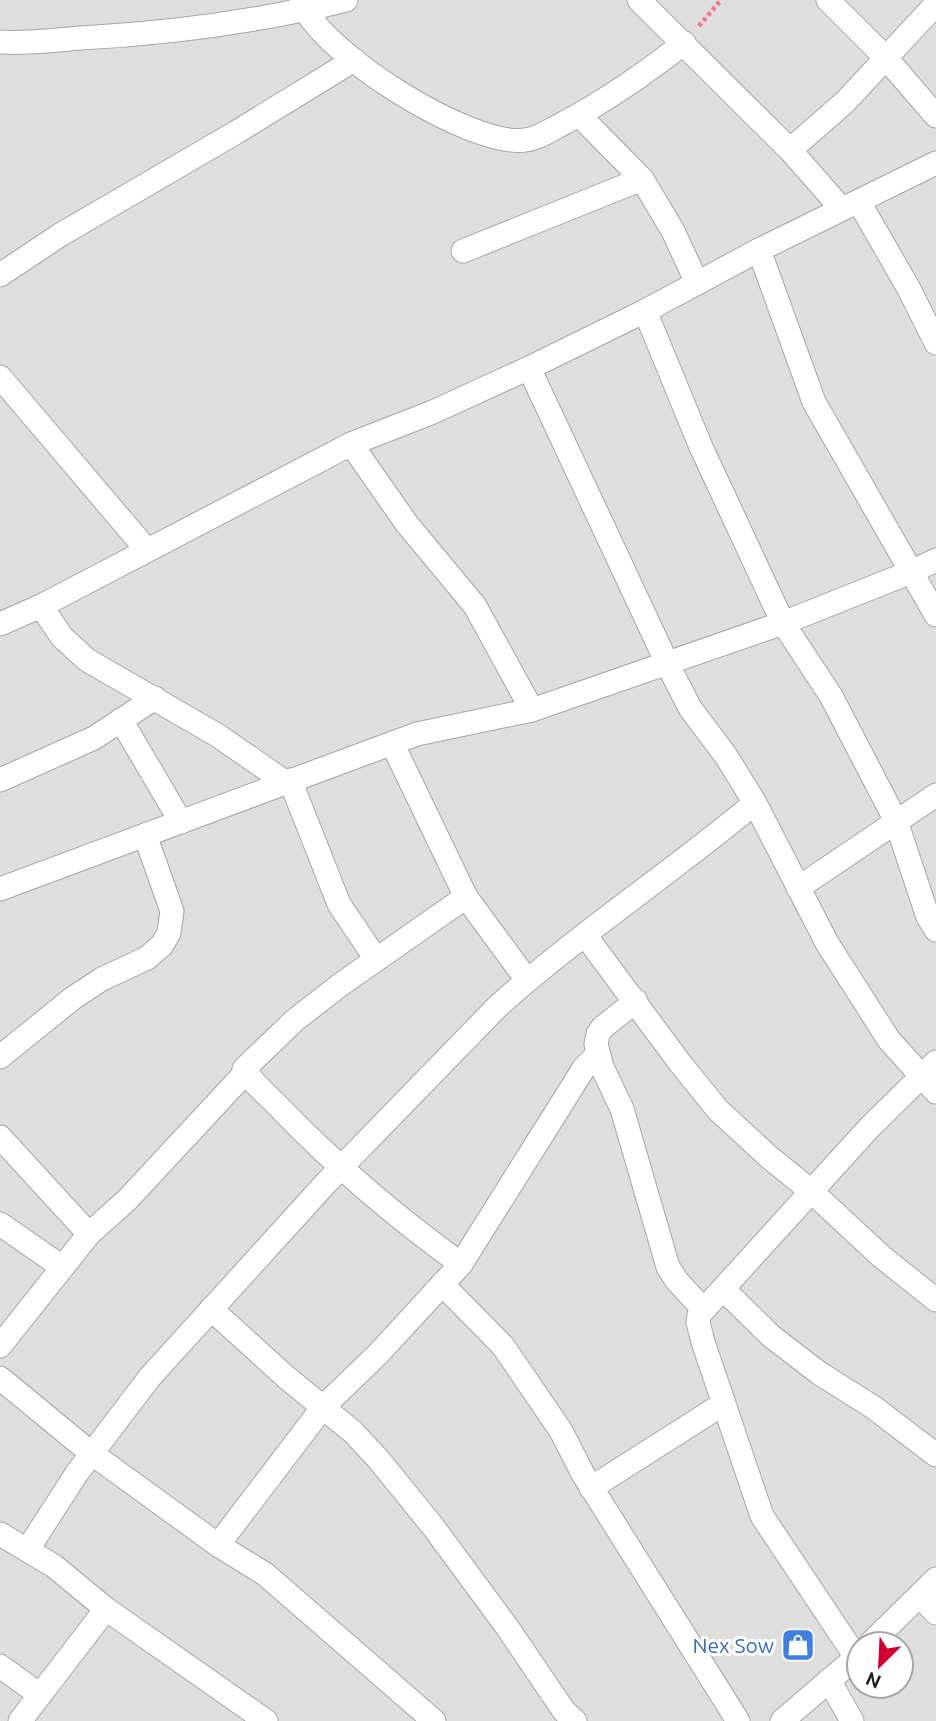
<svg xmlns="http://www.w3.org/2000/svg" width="936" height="1721" font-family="Ubuntu,sans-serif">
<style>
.residential{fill:#dfdede;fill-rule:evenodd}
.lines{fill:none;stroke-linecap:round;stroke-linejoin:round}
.minor-casing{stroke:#a5a5a5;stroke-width:25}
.path{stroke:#ff6b7f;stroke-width:4.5;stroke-dasharray:3.5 3.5;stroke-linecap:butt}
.minor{stroke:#fff;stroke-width:23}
.labels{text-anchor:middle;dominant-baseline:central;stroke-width:6;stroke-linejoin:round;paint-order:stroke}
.shop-label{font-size:21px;fill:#366cbe;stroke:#fff;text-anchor:end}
</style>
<rect width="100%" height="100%" fill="#f2ece7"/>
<!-- residential -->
<path class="residential" d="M0,0H936V1721H0ZM859,1644H901V1686H859Z"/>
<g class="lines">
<defs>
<g id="minor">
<path d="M301,0C317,51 471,148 525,140C538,139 552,129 564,123C607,100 646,73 684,43"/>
<polyline points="639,0 790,150 841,208"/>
<polyline points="828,0 885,57 936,116"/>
<path d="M0,42C26,44 54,40 81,38C173,33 257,22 346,0"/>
<polyline points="579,115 642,179"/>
<polyline points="790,150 845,102 936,4"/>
<polyline points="859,202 909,289 936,343"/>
<polyline points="759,250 814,402 936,615"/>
<polyline points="463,251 642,179 673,231 697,283"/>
<polyline points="0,275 60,235 235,133 354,60"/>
<polyline points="645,311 701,447 783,623 831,696 896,821 928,917 936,930"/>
<polyline points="529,368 667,663 690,708 726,756 755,803 827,943 889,1040 936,1092"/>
<polyline points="0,377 146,549"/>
<polyline points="351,444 407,524 475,606 532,710"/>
<polyline points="41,606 62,637 87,660 217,735 285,782"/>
<polyline points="0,624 41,606 351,444 433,412 529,368 645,311 759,250 936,163"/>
<polyline points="121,720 181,822"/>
<polyline points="392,743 466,897 527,980"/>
<polyline points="0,780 94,738 155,698"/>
<polyline points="290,780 339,904 376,959"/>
<polyline points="798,888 936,795"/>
<polyline points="0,889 417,734 532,710 783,623 911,572 936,560"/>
<polyline points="585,935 680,1063 718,1110 769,1157 811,1191 882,1257 936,1300"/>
<polyline points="636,1001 602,1028 598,1034 596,1044 602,1067 622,1109 668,1267 677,1281 703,1309"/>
<polyline points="0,1057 73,998 102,979 147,958 162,945 169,933 172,911 145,835"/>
<polyline points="0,1137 89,1234"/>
<polyline points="0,1224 62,1267"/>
<path d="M461,1264C397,1218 336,1166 281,1109C269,1096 253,1084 244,1069L295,1020L340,985L466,897"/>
<polyline points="442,1284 503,1346 561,1431 583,1474 738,1721"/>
<polyline points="723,1289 771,1336 819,1373 873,1407 936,1455"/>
<polyline points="211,1309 286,1377 353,1432 379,1460 434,1528 507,1627 564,1711 575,1721"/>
<polyline points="0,1346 89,1234 127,1200 246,1072"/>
<polyline points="0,1378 91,1453 218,1545 265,1574 434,1721"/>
<polyline points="591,1488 723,1404"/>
<polyline points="0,1534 54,1566 106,1609"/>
<polyline points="218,1545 323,1407 378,1354 461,1264 584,1068 598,1054"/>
<path d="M28,1549L77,1473L150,1377L326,1183L498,1006C580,933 671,873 755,803"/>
<polyline points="920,1596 936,1613"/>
<polyline points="870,1644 936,1579"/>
<polyline points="856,1657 762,1516 703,1342 698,1322 699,1315 869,1128 936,1062"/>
<polyline points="0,1666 40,1695 20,1721"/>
<polyline points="829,1680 852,1721"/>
<polyline points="40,1695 106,1609 266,1721"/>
<polyline points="782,1721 859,1655"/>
</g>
</defs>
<!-- minor casing -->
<use href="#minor" class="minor-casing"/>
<!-- path -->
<polyline class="path" points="699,26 721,0"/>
<!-- minor -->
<use href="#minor" class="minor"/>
</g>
<!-- icons -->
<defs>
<symbol id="shop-square" viewBox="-11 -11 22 22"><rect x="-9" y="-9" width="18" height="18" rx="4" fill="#3f7fe0" stroke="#fff"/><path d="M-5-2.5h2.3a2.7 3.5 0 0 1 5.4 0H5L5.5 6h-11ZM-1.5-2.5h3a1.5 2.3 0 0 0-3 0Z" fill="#fff"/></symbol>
</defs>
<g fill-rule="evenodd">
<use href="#shop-square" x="779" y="1626" width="38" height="38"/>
</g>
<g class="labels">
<!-- shop labels -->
<g class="shop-label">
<text x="774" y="1645">Nex Sow</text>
</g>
</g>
<!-- north arrow -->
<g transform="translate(880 1665) rotate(204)"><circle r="33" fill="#ffffff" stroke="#a6a6a6" stroke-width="2"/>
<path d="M0-5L12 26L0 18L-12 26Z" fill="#d20032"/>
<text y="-10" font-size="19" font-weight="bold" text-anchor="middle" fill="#212121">N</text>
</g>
</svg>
